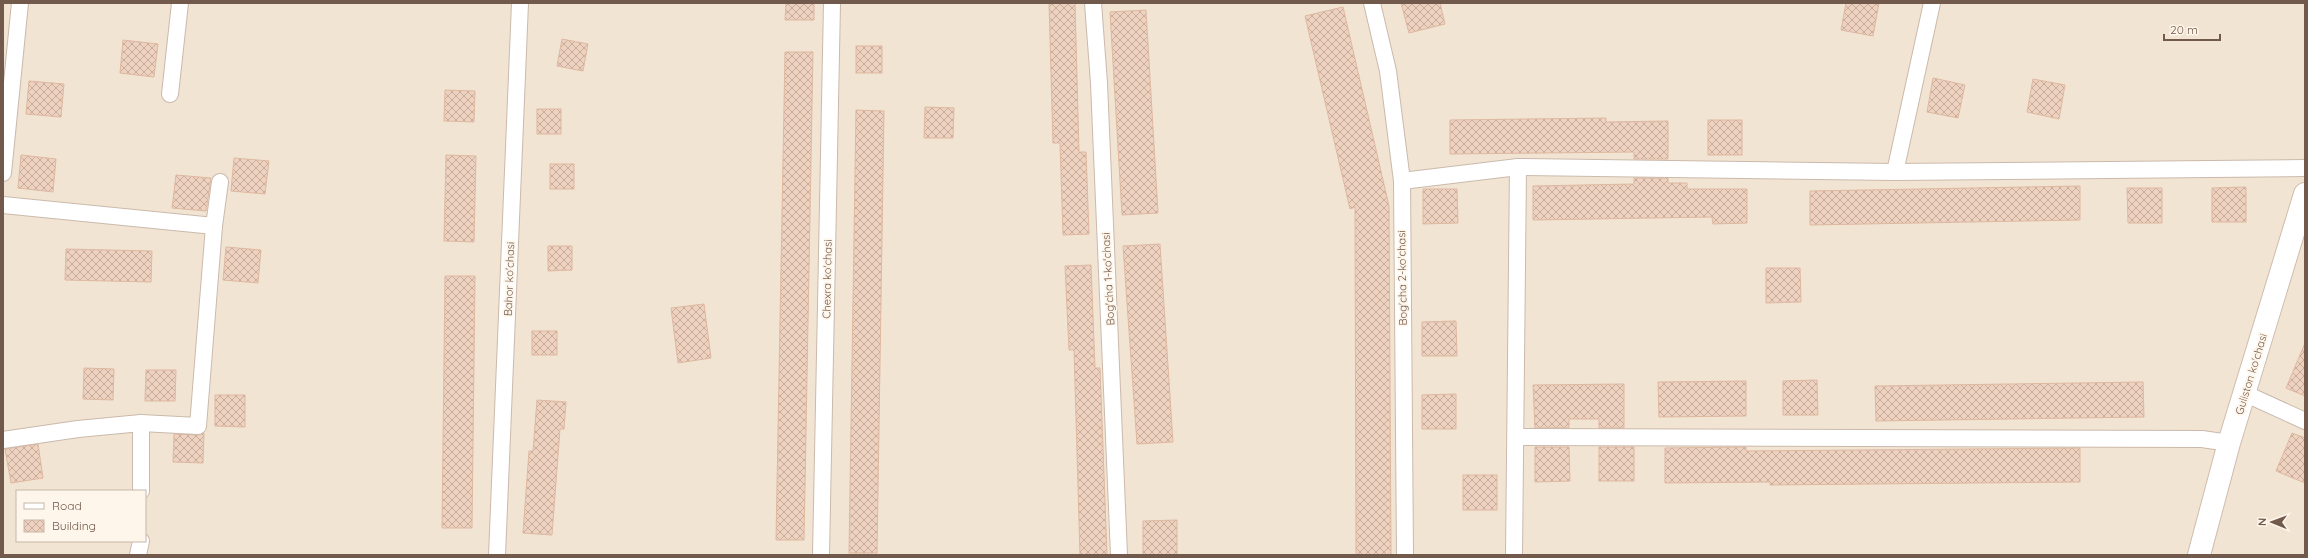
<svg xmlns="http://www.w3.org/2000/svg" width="2308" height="558" font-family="Quicksand,sans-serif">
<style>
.residential{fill:#f1e4d3;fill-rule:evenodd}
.building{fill:url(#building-cross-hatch);stroke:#dfb8a0}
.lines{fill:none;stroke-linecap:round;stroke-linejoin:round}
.street-casing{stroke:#cbbaac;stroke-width:18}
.secondary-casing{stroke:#cfbcac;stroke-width:24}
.street{stroke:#fff;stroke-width:16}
.secondary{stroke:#fff;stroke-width:22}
.labels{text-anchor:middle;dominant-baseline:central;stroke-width:3.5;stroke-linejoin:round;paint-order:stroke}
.street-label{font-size:11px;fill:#71594c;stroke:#fef6ea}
</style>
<defs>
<pattern id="building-cross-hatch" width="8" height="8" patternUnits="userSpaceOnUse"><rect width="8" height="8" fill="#eed1be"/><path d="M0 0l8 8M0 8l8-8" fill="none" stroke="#c5ad9d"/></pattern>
</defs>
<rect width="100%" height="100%" fill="#faf2e4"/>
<!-- residential -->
<path class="residential" d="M3,3H2305V555H3ZM17,491H145V541H17Z"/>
<!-- building -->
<g class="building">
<polygon points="786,3 814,3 814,20 785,20"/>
<polygon points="1049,3 1075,3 1079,152 1086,152 1089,234 1063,235 1060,143 1053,143"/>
<polygon points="1401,3 1440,3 1445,24 1409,33"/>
<polygon points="1846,3 1879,3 1873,36 1841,30"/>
<polygon points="1343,7 1389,206 1391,555 1356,555 1355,207 1350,209 1305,16"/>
<polygon points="1146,10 1158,213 1122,215 1110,12"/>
<polygon points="562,39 588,44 583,71 557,66"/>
<polygon points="123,40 158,44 154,77 120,73"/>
<rect x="856" y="46" width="26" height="27"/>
<polygon points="785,52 813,52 804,540 776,540"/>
<polygon points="1933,78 1965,85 1958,118 1927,112"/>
<polygon points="2033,79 2065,85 2059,119 2027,112"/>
<polygon points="29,81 64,84 61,117 26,114"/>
<polygon points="445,90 475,91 474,122 444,121"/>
<polygon points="925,107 954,108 953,138 924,138"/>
<rect x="537" y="109" width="24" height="25"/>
<polygon points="856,110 884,111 877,553 849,553"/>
<polygon points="1606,118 1606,122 1668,121 1668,159 1634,159 1634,152 1450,154 1450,120"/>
<rect x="1708" y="120" width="34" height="35"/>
<polygon points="21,155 56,159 53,192 18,188"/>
<polygon points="446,155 476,156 474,242 444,241"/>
<polygon points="234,158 269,161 265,194 231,191"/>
<rect x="550" y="164" width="24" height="25"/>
<polygon points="176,175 211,178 206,211 172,208"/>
<polygon points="1634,178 1668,178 1668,183 1687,183 1687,189 1747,189 1747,223 1713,224 1712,217 1533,220 1533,186 1634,184"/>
<polygon points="2080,186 2080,220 1810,225 1810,191"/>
<polygon points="2246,187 2246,222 2212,222 2212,188"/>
<polygon points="2127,188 2162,188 2162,223 2128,223"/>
<polygon points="1423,189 1457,189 1458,223 1423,224"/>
<polygon points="1160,244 1173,442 1137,444 1123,246"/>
<polygon points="548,246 572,246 572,270 548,271"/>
<polygon points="226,247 261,250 258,283 223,280"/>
<polygon points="66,249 152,251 151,282 65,280"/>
<polygon points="1091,265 1095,368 1100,368 1107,555 1080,555 1074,350 1069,350 1065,266"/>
<polygon points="1766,268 1800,268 1801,302 1766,303"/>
<polygon points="445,276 475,276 472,528 442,528"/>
<polygon points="704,304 711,358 678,363 671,308"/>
<polygon points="1456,321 1457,356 1422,356 1422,322"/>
<rect x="532" y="331" width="25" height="24"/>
<polygon points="2305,343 2305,396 2286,388"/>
<polygon points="84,368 114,369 113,400 83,399"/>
<polygon points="146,370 176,370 175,401 145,401"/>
<polygon points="1817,380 1818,415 1783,415 1783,381"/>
<polygon points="1746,381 1746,416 1659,417 1658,382"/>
<polygon points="2143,382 2144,417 1876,421 1875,386"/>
<polygon points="1624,384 1624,428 1599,428 1599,419 1569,419 1569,428 1535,428 1533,385"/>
<polygon points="1456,394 1456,429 1422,429 1422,395"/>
<polygon points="215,395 245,395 245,427 215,426"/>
<polygon points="537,400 566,402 564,429 560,429 552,535 523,533 529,451 533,451"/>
<polygon points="204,433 203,463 173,462 174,434 198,435"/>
<polygon points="2292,433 2305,438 2305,483 2276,471"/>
<polygon points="38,444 43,478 11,483 5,449"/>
<polygon points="1535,447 1569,447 1570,481 1535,482"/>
<rect x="1599" y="447" width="35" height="34"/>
<polygon points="1746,447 1746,451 2080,448 2080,482 1770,485 1770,482 1665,483 1665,448"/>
<rect x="1463" y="475" width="34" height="35"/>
<polygon points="1177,520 1177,555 1143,555 1143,521"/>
</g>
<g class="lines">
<defs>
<g id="street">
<polyline points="1093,3 1099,83 1119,555"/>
<polyline points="1372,3 1388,71 1402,181 1405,555"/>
<polyline points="170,94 180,3"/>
<polyline points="1895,172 1932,3"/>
<polyline points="3,173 20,3"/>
<polyline points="1402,181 1518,167 1895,172 2305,168"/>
<polyline points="3,205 214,226"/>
<polyline points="2246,394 2305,421"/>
<polyline points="1516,437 2202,439 2229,443"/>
<polyline points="3,440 78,429 141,423 198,426 214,226 220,182"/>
<polyline points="141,491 141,423"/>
<polyline points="138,555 141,541"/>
<polyline points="497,555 520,3"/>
<polyline points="821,555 832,3"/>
<polyline points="1514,555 1518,167"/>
</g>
<polyline id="secondary" points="2199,555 2229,443 2305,194"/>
</defs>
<!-- street casing -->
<use href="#street" class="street-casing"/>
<!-- secondary casing -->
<use href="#secondary" class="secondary-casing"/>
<!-- street -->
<use href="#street" class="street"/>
<!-- secondary -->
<use href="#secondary" class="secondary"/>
</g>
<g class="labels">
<!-- street labels -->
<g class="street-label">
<text transform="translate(1402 278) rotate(-91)">Bog'cha 2-ko'chasi</text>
<text transform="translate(509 279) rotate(-88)">Bahor ko'chasi</text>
<text transform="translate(827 279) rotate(-89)">Chexra ko'chasi</text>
<text transform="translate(1108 279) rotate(-93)">Bog'cha 1-ko'chasi</text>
<text transform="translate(2251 374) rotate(-73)">Guliston ko'chasi</text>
</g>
</g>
<!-- border -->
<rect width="2308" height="558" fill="none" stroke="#71594c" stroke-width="8"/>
<!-- legend -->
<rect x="16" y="490" width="130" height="52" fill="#fef6ea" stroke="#c6b7ab"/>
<rect x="24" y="503" width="20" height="6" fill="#ffffff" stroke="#c6b7ab"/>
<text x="52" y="510" font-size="12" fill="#71594c">Road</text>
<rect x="24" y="520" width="20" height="12" fill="url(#building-cross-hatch)" stroke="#c6b7ab"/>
<text x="52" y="530" font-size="12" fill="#71594c">Building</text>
<!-- north arrow -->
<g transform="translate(2272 522) rotate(271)" stroke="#fef6ea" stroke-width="3" paint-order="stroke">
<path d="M0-3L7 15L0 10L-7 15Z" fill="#71594c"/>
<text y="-6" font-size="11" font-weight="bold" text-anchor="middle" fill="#71594c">N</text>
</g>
<!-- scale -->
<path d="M2164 34v6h56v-6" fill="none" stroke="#71594c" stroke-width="2"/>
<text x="2170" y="34" font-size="12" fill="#71594c" stroke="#fef6ea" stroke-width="3" paint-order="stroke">20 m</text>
</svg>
